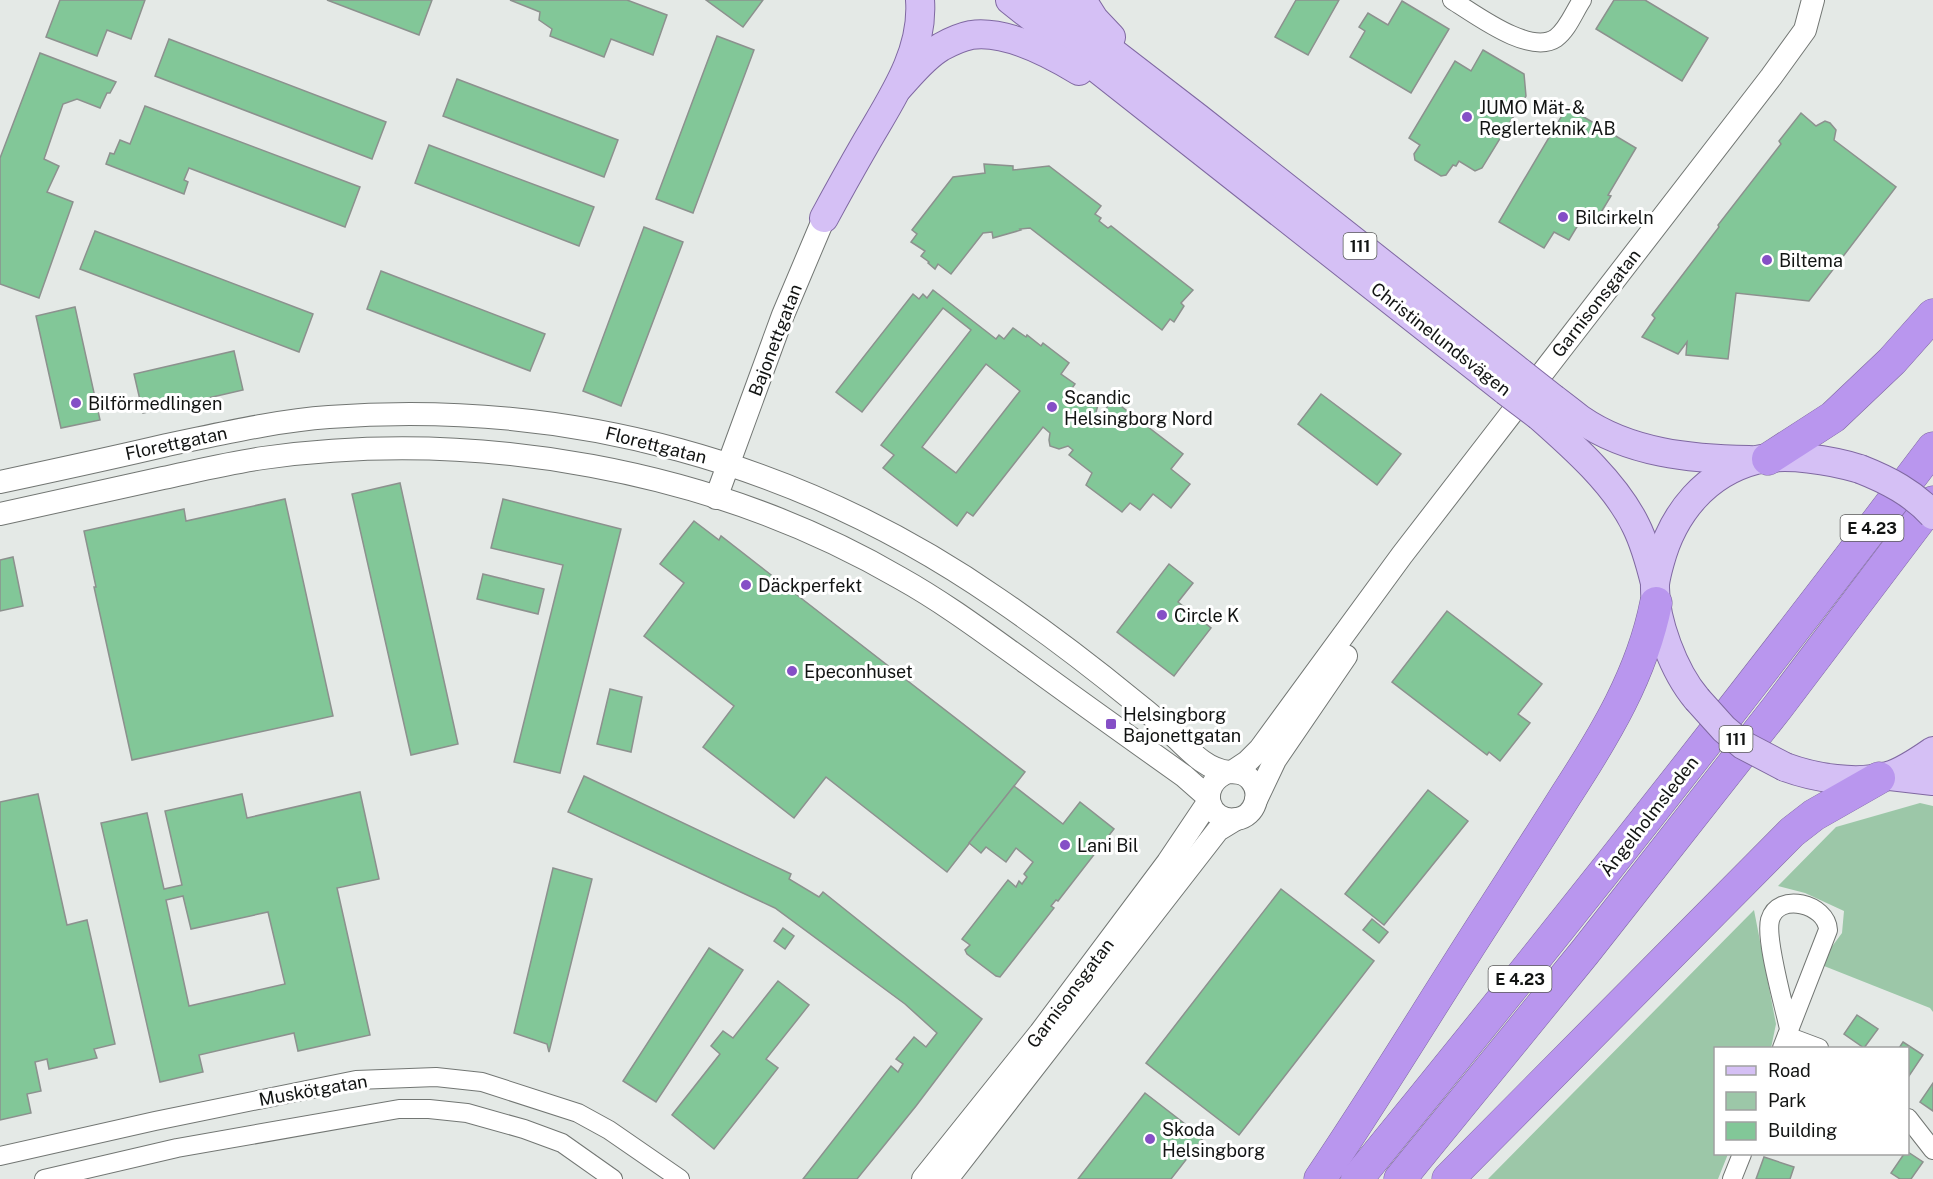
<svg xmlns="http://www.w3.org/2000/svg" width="1933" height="1179" font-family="'Public Sans',sans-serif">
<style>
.green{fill:#9cc7a8}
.building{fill:#82c798;stroke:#8c918e;stroke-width:1.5;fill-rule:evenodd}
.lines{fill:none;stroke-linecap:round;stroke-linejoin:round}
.minor-casing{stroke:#727673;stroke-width:20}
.tertiary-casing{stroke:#727673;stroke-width:24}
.primary-casing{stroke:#7f68a1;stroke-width:30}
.motorway-casing{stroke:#7f68a1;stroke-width:33}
.minor{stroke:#fff;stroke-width:18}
.tertiary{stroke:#fff;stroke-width:22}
.primary{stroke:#d5c0f5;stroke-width:28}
.motorway{stroke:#b996ee;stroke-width:32}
.primary-bridge-casing{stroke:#7f68a1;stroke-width:30;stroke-linecap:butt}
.primary-bridge{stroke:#d5c0f5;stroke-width:28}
.poi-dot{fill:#854fc6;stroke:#fff;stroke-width:2}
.labels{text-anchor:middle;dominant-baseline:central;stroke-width:6;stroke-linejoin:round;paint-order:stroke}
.shield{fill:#fff;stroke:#595a5a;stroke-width:1.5}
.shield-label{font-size:16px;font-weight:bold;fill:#121413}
.poi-label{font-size:18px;fill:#121413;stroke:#fff;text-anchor:start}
.street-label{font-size:18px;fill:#121413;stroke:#fff}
</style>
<rect width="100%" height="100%" fill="#e4e9e6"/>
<!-- green -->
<g class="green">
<polygon points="1920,803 1933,806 1933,1012 1930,1008 1819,964 1842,933 1844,911 1805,893 1778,886 1836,827"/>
<polygon points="1754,910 1776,1024 1771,1048 1716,1048 1716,1154 1728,1154 1718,1179 1488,1179"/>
</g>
<!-- building -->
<g class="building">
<polygon points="60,0 145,0 131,39 107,30 97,56 46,37"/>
<polygon points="327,0 432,0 419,35"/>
<polygon points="510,0 627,0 667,15 653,55 611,39 604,57 550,36 552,29 539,20 540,12"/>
<polygon points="706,0 763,0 743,27"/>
<polygon points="1296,0 1339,0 1308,55 1275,37"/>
<polygon points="1614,0 1645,0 1708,38 1682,81 1596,29"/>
<polygon points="1402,1 1449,29 1411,93 1350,57 1365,31 1359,27 1368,13 1388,25"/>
<polygon points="717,36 754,50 693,213 656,199"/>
<polygon points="169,39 386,122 372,159 155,76"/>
<polygon points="1483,50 1524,74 1526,96 1482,168 1475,171 1459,161 1456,166 1453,165 1446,175 1441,176 1415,160 1414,154 1420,145 1409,138 1455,61 1471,71"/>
<polygon points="40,53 116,82 110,93 107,93 100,108 77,99 63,104 44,159 59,166 47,192 73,202 39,298 0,284 0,158"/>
<polygon points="457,79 618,140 604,177 443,116"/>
<polygon points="145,106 360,187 345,227 189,168 184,180 188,182 184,194 106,164 110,153 114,154 120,140 130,144"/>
<polygon points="1567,107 1636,148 1608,195 1611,196 1600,214 1598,212 1590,226 1581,220 1569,240 1554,232 1544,248 1499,222"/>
<polygon points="1801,113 1816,126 1825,121 1830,123 1836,130 1834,140 1896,187 1809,301 1736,293 1728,359 1686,355 1687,342 1678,354 1642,337 1655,318 1652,315 1719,227 1718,225 1781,144 1779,141"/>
<polygon points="429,145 594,207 579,246 415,183"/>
<polygon points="984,164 1013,166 1013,170 1049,166 1101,206 1095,214 1101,218 1099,221 1108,228 1111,226 1193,290 1181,303 1184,306 1174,322 1170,319 1162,330 1030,228 1020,229 1021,230 993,238 992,232 983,233 951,274 938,264 935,269 928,263 929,262 921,256 925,251 911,242 917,234 912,230 953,177 985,173"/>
<polygon points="644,227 683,242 621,406 583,391"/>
<polygon points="95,231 313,314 299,352 80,269"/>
<polygon points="381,271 545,334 530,371 367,309"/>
<path d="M933,290L996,339L999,335L1004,339L1013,328L1026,337L1027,335L1041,346L1043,343L1069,363L1061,374L1075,384L1070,391L1079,399L1087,395L1095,398L1098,405L1096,412L1100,416L1113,400L1183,454L1171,469L1190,484L1171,508L1153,494L1140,510L1130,503L1122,512L1086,485L1092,473L1069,455L1073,450L1068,446L1059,449L1050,446L1049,440L1050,433L1043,427L973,516L967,512L957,526L883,468L894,455L881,445L971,330L943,308L862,412L836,392L913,294L919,299L923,294L927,298ZM986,364L1020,391L956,473L922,447Z"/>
<polygon points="75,307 100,420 61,428 36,316"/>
<polygon points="234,351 243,390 143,413 134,374"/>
<polygon points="1321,394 1401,454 1377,485 1298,424"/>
<polygon points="400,483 458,744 411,755 352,494"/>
<polygon points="285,499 333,716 132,760 94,587 96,587 84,531 184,509 186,521"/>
<polygon points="503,499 621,529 560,773 514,762 563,565 491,548"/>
<polygon points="694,521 719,540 721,536 1025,772 947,872 826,777 794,818 703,747 734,706 644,636 684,583 660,564"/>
<polygon points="13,557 23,606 0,611 0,560"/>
<polygon points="1169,564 1193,583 1178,602 1211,628 1174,676 1117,632"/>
<polygon points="483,574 544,589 538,614 477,599"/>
<polygon points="1447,611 1542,684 1518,714 1530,723 1500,761 1489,752 1487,755 1392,682"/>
<polygon points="610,689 642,697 631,752 597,744"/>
<polygon points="584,776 791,874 789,879 819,897 823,892 982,1019 916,1106 857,1179 803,1179 891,1066 898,1072 903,1064 896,1059 914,1037 926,1047 937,1033 905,1004 775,908 568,812"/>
<polygon points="1014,786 1063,824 1080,802 1114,829 1058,901 1056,900 1051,906 1054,908 1000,977 996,976 967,954 965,950 970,945 962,939 1008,880 1016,887 1019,881 1022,884 1027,877 1024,874 1033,862 1016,848 1006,862 986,847 981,853 969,843"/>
<polygon points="1428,790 1468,821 1384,925 1345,894"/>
<path d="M360,792L379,879L337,888L370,1035L298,1051L294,1033L199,1055L203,1072L160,1082L101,823L147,813L164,889L182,885L165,811L242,794L247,818ZM183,896L191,929L268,912L285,984L189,1006L166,900Z"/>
<polygon points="38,794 67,925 87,920 115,1044 94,1049 97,1058 49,1069 47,1059 35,1062 41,1091 27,1094 31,1113 0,1120 0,802"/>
<polygon points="553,868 592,879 549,1052 547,1044 514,1033"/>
<polygon points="1281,889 1374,961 1239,1135 1146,1063"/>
<polygon points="1372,919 1388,932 1379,943 1363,930"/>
<polygon points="783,928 794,936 785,949 774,941"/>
<polygon points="709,948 743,970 656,1102 623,1081"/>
<polygon points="778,981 809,1005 766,1059 778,1068 714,1149 672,1115 720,1054 711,1046 723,1031 733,1038"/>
<polygon points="1857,1015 1878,1029 1864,1048 1844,1034"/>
<polygon points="1903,1042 1923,1055 1909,1076 1908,1048 1899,1048"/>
<polygon points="1933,1083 1933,1111 1920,1102"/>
<polygon points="1145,1093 1203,1138 1171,1179 1078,1179"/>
<polygon points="1908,1152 1923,1162 1911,1179 1900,1179 1891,1173 1904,1154 1908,1154"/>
<polygon points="1764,1157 1794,1167 1790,1179 1756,1179"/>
</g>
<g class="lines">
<defs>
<g id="minor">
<path d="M1452,0C1475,14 1530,56 1556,38C1568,29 1574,12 1582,0"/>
<polyline points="1787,1036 1819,1048"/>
<path d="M1782,1048L1828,930C1827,904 1778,891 1770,920C1765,940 1784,1005 1789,1029"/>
<polyline points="1908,1118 1933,1150"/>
<polyline points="0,1156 155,1121 356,1080 436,1077 482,1082 578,1113 609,1130 680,1179"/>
<polyline points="44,1179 177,1148 399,1109 429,1109 467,1113 524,1129 562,1143 613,1179"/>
<polyline points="1732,1179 1742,1154"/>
</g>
<g id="tertiary">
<path d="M0,482C56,470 112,458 167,445C221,434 274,421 329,417C569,399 800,462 998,599C1045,631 1091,666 1135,702C1149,713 1162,724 1174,736C1183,744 1192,754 1202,761C1209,766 1220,771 1229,772C1238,773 1243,772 1250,779C1263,793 1255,816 1237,819C1208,824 1196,785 1228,772"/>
<polyline points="716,498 783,315 824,218"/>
<path d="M0,514C54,502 108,490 163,478C196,471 229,463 263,458C477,428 713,469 900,578C945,603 986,634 1028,664C1080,702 1132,739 1184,776L1209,798"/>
<polyline points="1232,772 1247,762 1260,749 1402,555 1771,77 1805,30 1813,0"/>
<polyline points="1256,800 1275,760 1346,656"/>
<polyline points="923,1179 1040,1033 1168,862 1209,801"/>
<polyline points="947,1179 1218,830 1236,819"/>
</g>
<g id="primary">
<polyline points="1010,0 1506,391"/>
<polyline points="1045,0 1198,118 1521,373"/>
<polyline points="1082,0 1094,19 1111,37"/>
<path d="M898,88C911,74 924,57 941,47C950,42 961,37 971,35C1005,30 1051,54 1079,71"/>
<path d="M824,218C838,192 852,167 867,141C892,98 924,52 920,0"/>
<path d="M1554,399C1562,405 1571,412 1580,419C1629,453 1691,459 1749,460"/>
<path d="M1539,416C1573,446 1616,484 1636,526C1645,544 1650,563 1655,583"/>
<path d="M1697,699C1674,672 1654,620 1655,584C1656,577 1658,569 1660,562C1673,513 1706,473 1756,460C1786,453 1831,460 1860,469"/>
<path d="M1785,767C1815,778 1857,785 1888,776C1903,772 1920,760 1933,751"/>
<polyline points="1890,776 1933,781"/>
</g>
<g id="motorway">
<polyline points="1768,459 1833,417 1892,361 1933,315"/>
<path d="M1320,1179C1379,1092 1433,1002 1490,914C1515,875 1541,835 1566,795C1605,735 1642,674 1656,603"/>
<path d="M1357,1179C1554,938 1746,695 1933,448"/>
<polyline points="1400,1179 1585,952 1777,708 1933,502"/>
<polyline points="1448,1179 1792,832 1814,815 1879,778"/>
</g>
</defs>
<!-- minor casing -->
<use href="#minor" class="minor-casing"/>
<!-- tertiary casing -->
<use href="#tertiary" class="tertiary-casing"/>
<!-- primary casing -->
<use href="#primary" class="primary-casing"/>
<!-- motorway casing -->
<use href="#motorway" class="motorway-casing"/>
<!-- minor -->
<use href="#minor" class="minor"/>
<!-- tertiary -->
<use href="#tertiary" class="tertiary"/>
<!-- primary -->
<use href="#primary" class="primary"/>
<!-- motorway -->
<use href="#motorway" class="motorway"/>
<defs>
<g id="primary-bridge">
<polyline points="1521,373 1554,399"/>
<polyline points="1506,391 1539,416"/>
<path d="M1860,469C1888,480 1913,493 1933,515"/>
<polyline points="1697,699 1724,729 1743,745 1785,767"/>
</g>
</defs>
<!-- primary-bridge casing -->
<use href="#primary-bridge" class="primary-bridge-casing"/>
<!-- primary-bridge -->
<use href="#primary-bridge" class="primary-bridge"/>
</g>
<!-- markers -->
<g class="poi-dot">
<circle cx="1467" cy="117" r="6"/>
<circle cx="1563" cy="217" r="6"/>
<circle cx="1767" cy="260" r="6"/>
<circle cx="76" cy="403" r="6"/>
<circle cx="1052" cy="407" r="6"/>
<circle cx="746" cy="585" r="6"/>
<circle cx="1162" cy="615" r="6"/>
<circle cx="792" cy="671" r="6"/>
<rect x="1105" y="718" width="12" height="12" rx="3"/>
<circle cx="1065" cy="845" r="6"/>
<circle cx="1150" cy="1139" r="6"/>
</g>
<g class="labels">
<!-- shield labels -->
<g class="shield">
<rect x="1343.5" y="233" width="33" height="26" rx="4.5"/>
<rect x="1840.5" y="515" width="63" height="26" rx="4.5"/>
<rect x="1719.5" y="726" width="33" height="26" rx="4.5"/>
<rect x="1488.5" y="966" width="63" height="26" rx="4.5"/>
</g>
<g class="shield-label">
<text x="1360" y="246">111</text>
<text x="1872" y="528">E 4.23</text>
<text x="1736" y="739">111</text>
<text x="1520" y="979">E 4.23</text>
</g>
<!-- poi labels -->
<g class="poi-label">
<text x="1479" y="107">JUMO Mät- &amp;<tspan x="1479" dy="21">Reglerteknik AB</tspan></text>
<text x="1575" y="217">Bilcirkeln</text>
<text x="1779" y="260">Biltema</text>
<text x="1064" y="397">Scandic<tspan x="1064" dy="21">Helsingborg Nord</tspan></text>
<text x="88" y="403">Bilförmedlingen</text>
<text x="758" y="585">Däckperfekt</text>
<text x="1174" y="615">Circle K</text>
<text x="804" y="671">Epeconhuset</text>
<text x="1123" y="714">Helsingborg<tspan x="1123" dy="21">Bajonettgatan</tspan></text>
<text x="1077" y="845">Lani Bil</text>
<text x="1162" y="1129">Skoda<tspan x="1162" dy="21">Helsingborg</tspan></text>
</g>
<!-- street labels -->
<g class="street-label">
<text transform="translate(1596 303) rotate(-52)">Garnisonsgatan</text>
<text transform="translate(1441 339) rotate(38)">Christinelundsvägen</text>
<text transform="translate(775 340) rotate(-69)">Bajonettgatan</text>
<text transform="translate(176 443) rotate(-12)">Florettgatan</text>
<text transform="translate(656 445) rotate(14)">Florettgatan</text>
<text transform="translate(1649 816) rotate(-52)">Ängelholmsleden</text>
<text transform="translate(1070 993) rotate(-53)">Garnisonsgatan</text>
<text transform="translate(313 1090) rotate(-10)">Muskötgatan</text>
</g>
</g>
<!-- legend -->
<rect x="1714" y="1047" width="195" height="108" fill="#ffffff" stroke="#a0a1a1" stroke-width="1.5"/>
<rect x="1726" y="1066" width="30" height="9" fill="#d5c0f5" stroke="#a0a1a1" stroke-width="1.5"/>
<text x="1768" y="1077" font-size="18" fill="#121413">Road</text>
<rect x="1726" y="1092" width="30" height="18" fill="#9cc7a8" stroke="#a0a1a1" stroke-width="1.5"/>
<text x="1768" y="1107" font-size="18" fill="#121413">Park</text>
<rect x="1726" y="1122" width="30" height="18" fill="#82c798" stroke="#a0a1a1" stroke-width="1.5"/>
<text x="1768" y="1137" font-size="18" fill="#121413">Building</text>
</svg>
